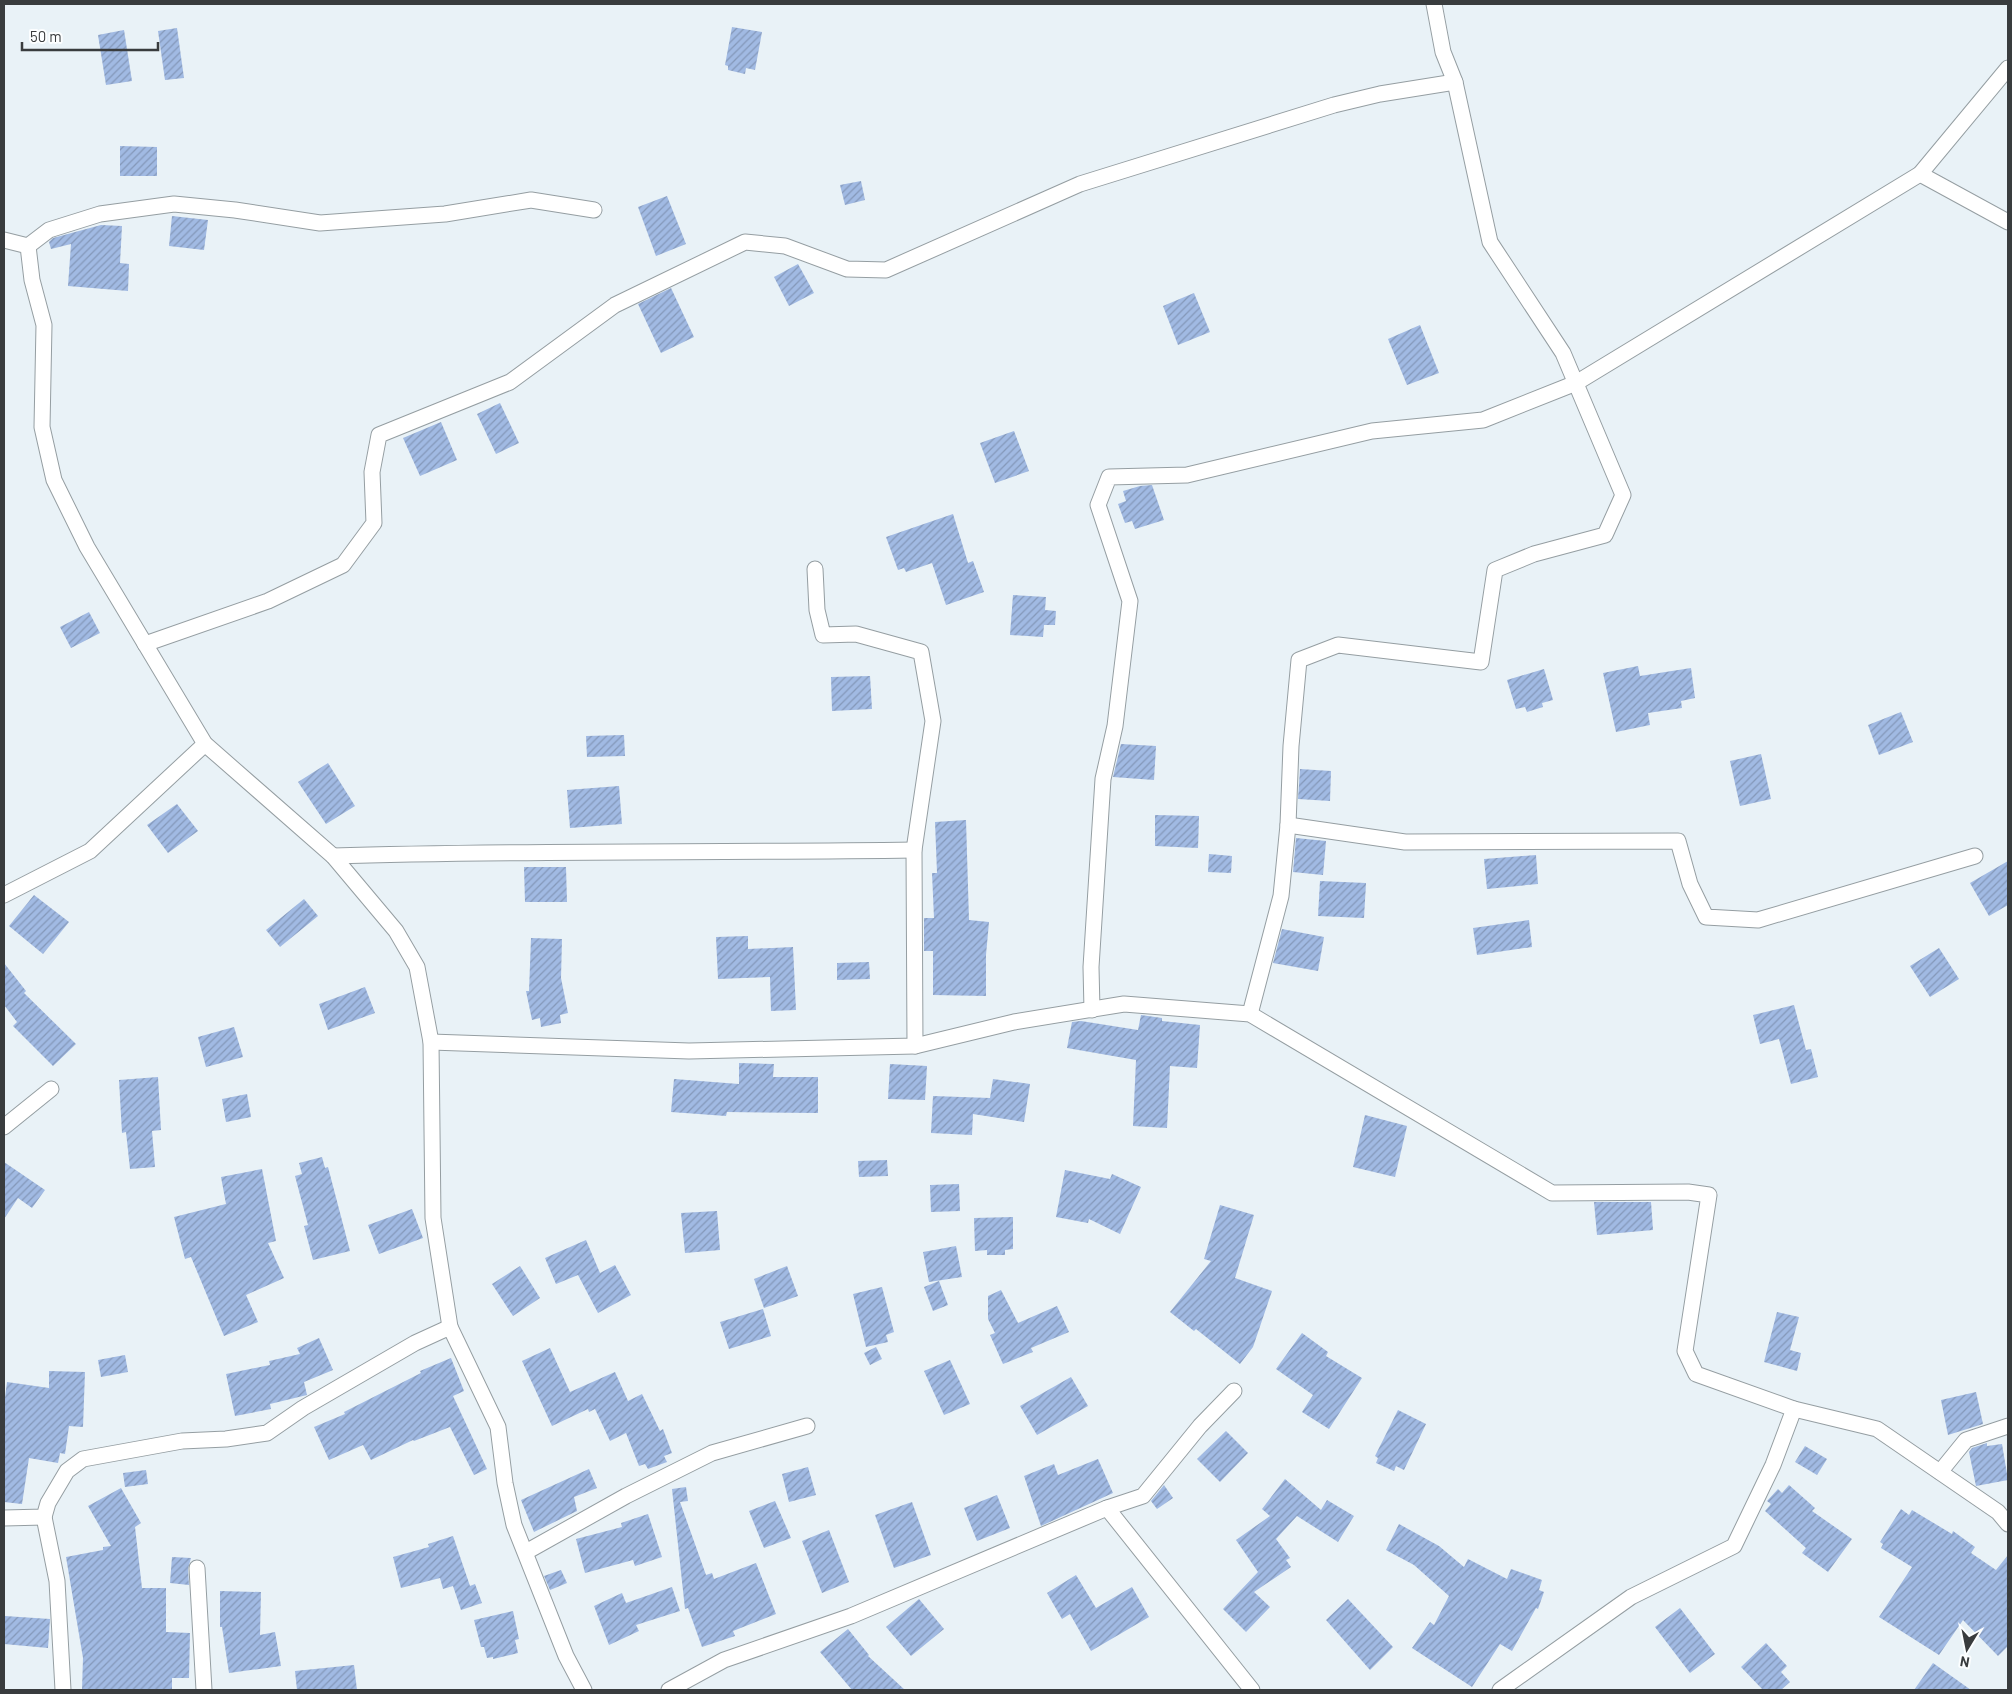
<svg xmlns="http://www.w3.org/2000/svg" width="2012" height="1694" font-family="Barlow,sans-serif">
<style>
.building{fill:url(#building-hatch)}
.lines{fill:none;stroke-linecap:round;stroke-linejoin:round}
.minor-casing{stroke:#959ea2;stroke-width:17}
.minor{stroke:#fff;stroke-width:15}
</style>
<defs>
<pattern id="building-hatch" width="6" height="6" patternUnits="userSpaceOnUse" patternTransform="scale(1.25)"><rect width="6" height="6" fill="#a1bae3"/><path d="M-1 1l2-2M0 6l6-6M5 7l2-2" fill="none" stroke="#8498b9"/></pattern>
</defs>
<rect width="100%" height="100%" fill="#e9f2f7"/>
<!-- building -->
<g class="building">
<polygon points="732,27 762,32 755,70 746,68 745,74 728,70 728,66 725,65"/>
<polygon points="177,28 184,78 165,80 158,31"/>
<polygon points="124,30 132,81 106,85 98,35"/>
<polygon points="120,146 157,147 157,176 120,176"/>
<polygon points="861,181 865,200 845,205 840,185"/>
<polygon points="667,196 686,244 656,256 638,207"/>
<polygon points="172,216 208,220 204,250 169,246"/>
<polygon points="101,225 122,226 120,263 129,264 128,291 68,286 71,244 51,249 49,242 53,238"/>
<polygon points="798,264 814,293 789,306 774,277"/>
<polygon points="671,288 694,337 661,353 638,304"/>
<polygon points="1194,293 1210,332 1178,345 1163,306"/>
<polygon points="1420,325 1439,373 1407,385 1388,339"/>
<polygon points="500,403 519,443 496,454 477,414"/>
<polygon points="441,422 457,460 420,476 403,438"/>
<polygon points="1014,431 1029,471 995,483 980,443"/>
<polygon points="1152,485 1164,520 1135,529 1132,521 1125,523 1118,504 1126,501 1123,491 1140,486"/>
<polygon points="953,514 968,563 973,561 984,592 946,605 932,563 906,572 904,568 898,570 886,537"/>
<polygon points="1013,595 1046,597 1045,610 1056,611 1055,625 1044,625 1043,637 1010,635"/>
<polygon points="89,612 100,633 71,648 60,627"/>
<polygon points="1638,666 1640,676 1691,668 1695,698 1681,701 1682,708 1648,713 1650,725 1616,732 1603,673"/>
<polygon points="1544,669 1553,700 1542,703 1543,707 1527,712 1525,707 1516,709 1507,680"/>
<polygon points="870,676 872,709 832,711 831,677"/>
<polygon points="1901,712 1913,742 1879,755 1868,725"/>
<polygon points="624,735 625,756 587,757 586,736"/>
<polygon points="1121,744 1156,746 1154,780 1113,777"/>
<polygon points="1761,754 1771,799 1740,806 1730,761"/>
<polygon points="328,763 355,806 326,824 298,782"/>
<polygon points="1300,769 1331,771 1330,801 1298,799"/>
<polygon points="619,786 622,824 570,828 567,790"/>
<polygon points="177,804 198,831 168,853 147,825"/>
<polygon points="1155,815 1199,816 1198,848 1155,846"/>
<polygon points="966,820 969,920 989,922 986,955 986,996 933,995 933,951 924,951 924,918 934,918 932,873 937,873 935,822"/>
<polygon points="1296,838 1326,841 1323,875 1293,872"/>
<polygon points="1209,854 1232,856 1231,873 1208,872"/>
<polygon points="1536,855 1538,884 1487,889 1484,859"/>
<polygon points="2008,861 2008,905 1989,916 1970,883"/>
<polygon points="524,867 566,867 567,902 525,902"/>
<polygon points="1320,881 1366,883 1364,918 1318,916"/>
<polygon points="34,895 69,922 43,954 9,926"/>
<polygon points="304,899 318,916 280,947 266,930"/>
<polygon points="1529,920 1532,947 1477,955 1473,928"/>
<polygon points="1282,929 1324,937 1318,971 1273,963"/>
<polygon points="748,936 748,949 793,947 796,1010 771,1011 770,977 718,979 716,937"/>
<polygon points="531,938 562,939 561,978 568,1013 560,1015 561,1023 541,1027 540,1018 532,1020 526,991 529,991"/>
<polygon points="1939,948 1959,979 1930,997 1910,966"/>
<polygon points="869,962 870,979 837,980 837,963"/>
<polygon points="4,963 26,991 24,993 76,1044 53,1066 13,1026 17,1022 4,1005"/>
<polygon points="365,987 375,1013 328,1030 319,1004"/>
<polygon points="1794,1005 1806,1050 1811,1049 1818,1077 1791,1084 1779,1039 1760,1044 1753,1015"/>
<polygon points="1141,1015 1162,1018 1162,1021 1200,1025 1197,1068 1170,1066 1167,1128 1133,1126 1136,1060 1067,1048 1072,1022 1081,1021 1138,1030"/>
<polygon points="234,1027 243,1057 206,1067 198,1037"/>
<polygon points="739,1063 774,1064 773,1077 818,1077 818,1113 727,1112 726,1116 671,1112 674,1079 739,1084"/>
<polygon points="890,1064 927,1066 925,1100 888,1099"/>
<polygon points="158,1077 161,1130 152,1131 155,1167 130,1169 126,1132 122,1133 119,1080"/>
<polygon points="993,1079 1030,1084 1024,1122 973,1114 972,1135 931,1133 933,1096 990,1098"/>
<polygon points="247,1094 251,1117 226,1122 222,1099"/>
<polygon points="1365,1115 1407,1126 1395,1177 1353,1167"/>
<polygon points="322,1157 325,1168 328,1167 350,1251 313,1260 304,1226 308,1225 295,1176 302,1174 299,1163"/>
<polygon points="887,1160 888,1176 859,1177 858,1161"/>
<polygon points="4,1162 45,1190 32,1208 18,1198 4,1219"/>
<polygon points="262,1169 276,1241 268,1243 284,1278 246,1295 258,1322 224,1336 191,1257 185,1259 174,1217 226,1204 221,1177"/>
<polygon points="1065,1170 1110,1179 1112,1174 1141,1187 1120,1234 1089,1219 1088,1223 1056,1217"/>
<polygon points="959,1184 960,1211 931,1212 930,1185"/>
<polygon points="1594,1202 1651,1202 1653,1230 1597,1235"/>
<polygon points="1220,1205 1254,1215 1235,1278 1272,1291 1253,1347 1240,1364 1196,1329 1194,1331 1170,1312 1211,1261 1204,1259"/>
<polygon points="412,1209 423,1238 379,1254 368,1225"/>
<polygon points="717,1211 720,1250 685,1253 681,1213"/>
<polygon points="1013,1217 1013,1249 1005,1250 1005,1255 987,1255 987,1250 975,1251 974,1218"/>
<polygon points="586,1240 600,1273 615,1265 631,1295 598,1313 578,1275 556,1284 545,1258"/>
<polygon points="956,1246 962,1277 929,1282 923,1252"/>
<polygon points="520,1266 540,1298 513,1316 492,1284"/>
<polygon points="787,1266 798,1296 764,1308 754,1279"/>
<polygon points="939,1281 948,1305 933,1311 924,1287"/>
<polygon points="882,1287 894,1332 886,1335 888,1342 866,1347 853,1294"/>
<polygon points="1001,1290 1018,1323 1057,1306 1069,1332 1031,1348 1033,1352 1003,1364 990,1335 995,1333 988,1319 988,1296"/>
<polygon points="763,1309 771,1336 729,1349 720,1322"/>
<polygon points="1777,1312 1799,1317 1790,1350 1801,1353 1797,1371 1764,1362"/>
<polygon points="1302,1333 1328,1352 1326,1356 1362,1378 1329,1429 1302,1412 1313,1395 1276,1369"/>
<polygon points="319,1338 333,1370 304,1382 307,1395 270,1404 271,1409 235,1416 226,1374 270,1365 269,1361 300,1354 297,1348"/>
<polygon points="876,1347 882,1359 870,1365 864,1353"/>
<polygon points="550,1348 570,1392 615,1372 628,1401 642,1394 660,1431 663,1429 672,1453 664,1456 667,1462 648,1469 645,1464 639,1466 626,1433 610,1441 595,1409 589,1412 588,1409 552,1426 522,1361"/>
<polygon points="125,1355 128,1372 101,1377 98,1360"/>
<polygon points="451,1358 464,1391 453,1396 487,1469 474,1475 450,1427 414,1441 413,1440 371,1460 363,1445 329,1460 314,1427 345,1414 344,1412 421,1373 420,1371"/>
<polygon points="950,1360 970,1404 944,1415 924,1371"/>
<polygon points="49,1371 85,1372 83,1427 69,1426 65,1454 60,1453 58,1463 29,1458 22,1504 4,1502 4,1405 7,1382 49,1388"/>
<polygon points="1071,1377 1088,1406 1037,1435 1020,1406"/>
<polygon points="1976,1392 1983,1424 1948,1435 1941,1400"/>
<polygon points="1398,1410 1426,1424 1404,1470 1396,1466 1394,1471 1376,1463 1378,1458 1375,1456"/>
<polygon points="1226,1431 1248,1453 1220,1482 1197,1459"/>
<polygon points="1987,1443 1987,1446 2002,1444 2008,1480 1976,1486 1969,1452 1972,1448"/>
<polygon points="1805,1446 1827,1459 1817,1475 1795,1462"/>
<polygon points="1098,1459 1113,1493 1041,1526 1024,1476 1054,1464 1058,1475"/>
<polygon points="808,1467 816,1495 789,1502 782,1474"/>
<polygon points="589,1469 597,1488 574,1497 577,1511 534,1532 521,1500"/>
<polygon points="146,1470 148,1484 125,1487 123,1473"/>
<polygon points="1285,1479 1321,1510 1327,1500 1354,1516 1338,1542 1297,1516 1276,1539 1290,1558 1286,1560 1291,1567 1254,1592 1270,1607 1246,1632 1223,1609 1258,1572 1236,1540 1270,1516 1262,1509"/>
<polygon points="1164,1485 1173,1498 1157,1509 1151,1501"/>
<polygon points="1789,1485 1815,1508 1812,1511 1852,1539 1828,1572 1802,1553 1806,1548 1765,1511 1771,1504 1767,1501 1778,1489 1782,1493"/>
<polygon points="686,1487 688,1501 680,1502 706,1575 712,1573 714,1579 756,1563 776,1614 733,1631 735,1636 702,1647 688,1608 685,1609 672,1489"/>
<polygon points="121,1488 141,1523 135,1527 142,1588 166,1588 166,1632 190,1633 189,1678 172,1678 172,1690 82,1690 83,1658 66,1557 103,1550 103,1547 111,1546 88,1506"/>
<polygon points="997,1495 1010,1528 977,1541 964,1508"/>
<polygon points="775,1501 791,1538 764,1548 749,1511"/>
<polygon points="912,1502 931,1555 894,1568 875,1515"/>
<polygon points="1901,1509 1909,1515 1912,1510 1952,1534 1953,1531 1975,1547 1971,1553 1996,1570 2008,1555 2008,1646 1998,1656 1963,1620 1939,1655 1879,1617 1912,1567 1881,1548 1883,1544 1880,1542"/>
<polygon points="648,1514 662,1557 635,1566 633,1560 585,1573 576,1539 622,1527 621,1523"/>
<polygon points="1399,1524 1439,1546 1464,1567 1468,1559 1507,1579 1511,1569 1542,1580 1539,1590 1544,1592 1538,1609 1536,1608 1512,1651 1500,1644 1472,1687 1412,1648 1430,1622 1434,1625 1449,1596 1414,1565 1386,1550"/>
<polygon points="829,1530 849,1582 822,1593 802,1541"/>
<polygon points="453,1536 470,1586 475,1584 482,1603 461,1610 453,1586 443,1589 440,1578 401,1588 393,1557 429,1547 428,1544"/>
<polygon points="172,1557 191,1558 188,1569 189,1585 170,1583"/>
<polygon points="561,1570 567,1583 550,1590 544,1576"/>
<polygon points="1076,1575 1096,1608 1132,1587 1149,1617 1091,1651 1070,1614 1062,1619 1047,1593"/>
<polygon points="672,1587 680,1611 636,1625 639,1631 609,1645 594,1606 622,1593 626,1603"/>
<polygon points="220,1591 261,1592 260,1635 275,1632 281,1666 229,1673 222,1627 220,1627"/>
<polygon points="919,1599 944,1629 911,1656 886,1627"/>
<polygon points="1348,1599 1393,1647 1370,1670 1326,1620"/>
<polygon points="1680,1608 1715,1654 1690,1673 1655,1627"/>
<polygon points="513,1611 519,1639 515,1640 518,1653 493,1659 493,1657 487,1658 484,1647 481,1647 474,1620"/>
<polygon points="5,1616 50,1619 48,1648 4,1644"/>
<polygon points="848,1629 869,1655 868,1656 905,1690 852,1690 820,1652"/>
<polygon points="1766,1643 1787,1666 1781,1672 1790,1682 1781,1690 1763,1690 1741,1667"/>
<polygon points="1933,1663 1971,1690 1914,1690"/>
<polygon points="354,1665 357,1690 297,1690 295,1671"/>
</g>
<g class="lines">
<defs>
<g id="minor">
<polyline points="1920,174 2008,222"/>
<polyline points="4,240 28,246 32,280 44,325 42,427 54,480 87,547 205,744 333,856 396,931 417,967 431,1042 433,1218 450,1327"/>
<polyline points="28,246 49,230 100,214 174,204 235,210 320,223 445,214 531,200 594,210"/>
<polyline points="815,569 817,610 823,635 856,634 921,652 933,721 914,850 915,1046"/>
<polyline points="145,644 268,601 343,565 374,523 372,472 379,435 510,382 615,305 745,242 785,246 847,269 886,270 1080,184 1334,105 1380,94 1455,82"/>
<polyline points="1288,825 1405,842 1678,841 1690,884 1706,917 1758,920 1975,856"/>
<path d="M333,856C526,850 720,853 914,850"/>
<polyline points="4,895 90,851 205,744"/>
<polyline points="1092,1010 1091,967 1103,779 1115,726 1130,601 1098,505 1109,477 1187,475 1372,431 1483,420 1576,383 1920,174 2008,68"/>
<polyline points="1250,1014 1281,896 1288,825 1291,746 1299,660 1338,645 1481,662 1495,570 1534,554 1605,535 1623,495 1563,353 1490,242 1455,82 1443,52 1434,4"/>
<polyline points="431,1042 689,1051 915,1046 1014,1022 1124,1004 1250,1014 1552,1193 1688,1192 1709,1195 1685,1351 1696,1374 1794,1409 1773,1465 1734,1546 1631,1597 1500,1690"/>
<polyline points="4,1127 51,1089"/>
<polyline points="1794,1409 1877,1429 1998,1512 2008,1524"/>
<polyline points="1940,1472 1966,1440 2008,1426"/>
<polyline points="1107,1508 1252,1690"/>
<polyline points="44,1517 57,1581 63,1690"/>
<polyline points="4,1518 44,1517 48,1503 67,1471 83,1459 182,1441 226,1439 267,1433 303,1408 415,1343 450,1327 498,1427 505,1483 514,1525 566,1656 584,1690"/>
<polyline points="526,1552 626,1496 712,1453 807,1426"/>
<polyline points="197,1568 204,1690"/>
<polyline points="669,1690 724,1660 851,1616 1107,1508 1143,1496 1200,1426 1234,1391"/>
</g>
</defs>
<!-- minor casing -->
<use href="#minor" class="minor-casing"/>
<!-- minor -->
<use href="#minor" class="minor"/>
</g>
<!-- border -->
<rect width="2012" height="1694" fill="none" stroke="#393c3e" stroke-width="10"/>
<!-- north arrow -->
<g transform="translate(1967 1649) rotate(190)" stroke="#fcfeff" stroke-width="4" paint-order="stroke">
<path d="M0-4L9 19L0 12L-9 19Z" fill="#393c3e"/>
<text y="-8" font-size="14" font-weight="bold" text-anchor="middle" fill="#393c3e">N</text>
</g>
<!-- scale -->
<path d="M22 42v8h136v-8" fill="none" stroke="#393c3e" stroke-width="2.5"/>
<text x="30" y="42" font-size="15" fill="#393c3e" stroke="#fcfeff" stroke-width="4" paint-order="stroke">50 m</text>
</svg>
